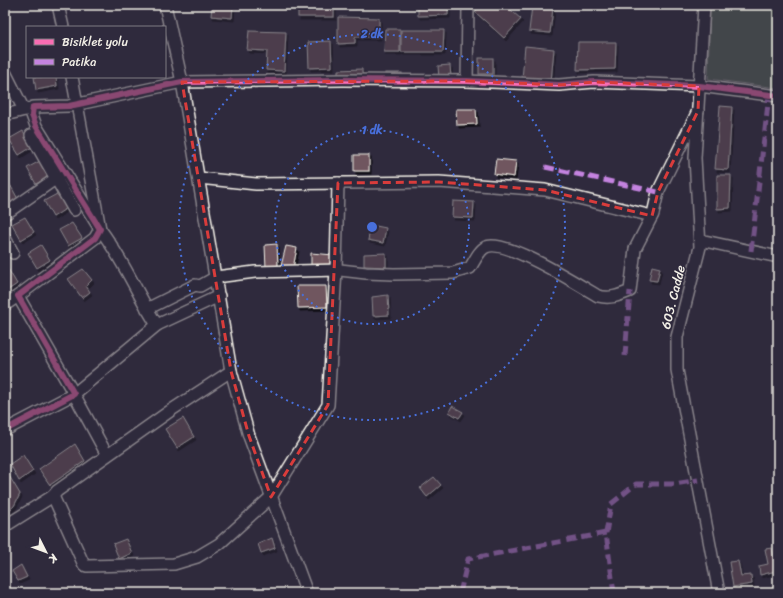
<svg xmlns="http://www.w3.org/2000/svg" width="783" height="598" font-family="Sriracha,sans-serif">
<style>
.green{fill:#5a675c;stroke:#a7aca2}
.building{fill:#6f575f;stroke:#f4f1e8;filter:url(#shadow)}
.lines{fill:none;stroke-linecap:round;stroke-linejoin:round}
.minor-casing{stroke:#f4f1e8;stroke-width:14}
.minor{stroke:#2f2a3d;stroke-width:11}
.quiet{stroke:#c483df;stroke-width:5;stroke-dasharray:10 5;stroke-linecap:butt}
.cycleway-casing{stroke:#2f2a3d;stroke-width:8}
.cycleway{stroke:#f96db3;stroke-width:6}
.marked{fill:none;stroke:#d93c3b;stroke-width:3;stroke-dasharray:8 5;stroke-linejoin:round}
.ring{fill:none;stroke:#486fdb;stroke-width:2;stroke-dasharray:2 4}
.labels{text-anchor:middle;dominant-baseline:central;stroke-width:3;stroke-linejoin:round;paint-order:stroke}
.street-label{font-size:13px;fill:#f4f1e8;stroke:#2f2a3d}
.centre{fill:#486fdb;stroke:#2f2a3d;stroke-width:2}
.ring-label{font-size:12px;text-anchor:middle;font-weight:bold;fill:#486fdb;stroke:#2f2a3d;stroke-width:3;stroke-linejoin:round;paint-order:stroke}
</style>
<defs>
<filter id="shadow"><feDropShadow dx="2" dy="3" stdDeviation="0" flood-color="#0009"/></filter>
</defs>
<rect width="100%" height="100%" fill="#2f2a3d"/>
<filter id="ink" filterUnits="userSpaceOnUse"><feTurbulence type="fractalNoise" baseFrequency=".025" numOctaves="2"/><feDisplacementMap in="SourceGraphic" scale="8" xChannelSelector="R" yChannelSelector="G"/><feConvolveMatrix kernelMatrix="1 2 1 2 8 2 1 2 1" color-interpolation-filters="sRGB"/></filter>
<g filter="url(#ink)">
<!-- green -->
<polygon class="green" points="710,5 778,5 778,88 708,79"/>
<!-- building -->
<g class="building">
<polygon points="212,5 233,5 232,18 211,16"/>
<rect x="298" y="5" width="36" height="12"/>
<polygon points="418,5 448,5 448,15 418,16"/>
<polygon points="481,5 505,5 521,19 504,38 475,12"/>
<polygon points="532,6 553,8 550,33 529,31"/>
<polygon points="338,17 379,18 379,37 355,37 355,43 338,44"/>
<polygon points="385,29 400,29 400,52 384,52"/>
<polygon points="401,30 444,30 443,52 401,52"/>
<polygon points="249,31 286,32 284,71 266,70 267,51 247,50"/>
<polygon points="331,41 332,67 309,68 308,42"/>
<polygon points="578,42 616,42 615,69 577,70"/>
<polygon points="525,46 554,49 551,82 522,79"/>
<rect x="479" y="58" width="14" height="16"/>
<polygon points="450,65 451,78 439,78 438,66"/>
<polygon points="362,69 362,78 338,79 338,70"/>
<rect x="385" y="73" width="17" height="7"/>
<polygon points="34,77 56,77 57,86 36,90"/>
<polygon points="720,106 732,107 728,170 715,169"/>
<polygon points="456,109 476,109 477,124 457,125"/>
<polygon points="23,131 32,147 19,155 9,139"/>
<rect x="354" y="155" width="15" height="16"/>
<polygon points="496,159 516,161 514,177 494,174"/>
<polygon points="40,161 49,176 36,184 27,168"/>
<polygon points="717,175 731,175 730,208 717,209"/>
<polygon points="9,183 18,199 5,207 5,186"/>
<polygon points="57,194 67,208 53,217 44,201"/>
<polygon points="453,201 474,202 473,218 452,217"/>
<polygon points="25,217 34,232 21,240 12,224"/>
<polygon points="72,223 82,238 68,246 59,230"/>
<polygon points="371,225 386,228 383,243 368,240"/>
<polygon points="277,244 278,267 266,268 265,245"/>
<polygon points="41,245 50,260 37,268 28,253"/>
<polygon points="286,246 297,248 293,268 281,266"/>
<polygon points="311,253 333,255 333,268 311,267"/>
<polygon points="386,253 386,267 364,266 364,254"/>
<polygon points="652,266 660,268 657,281 649,280"/>
<polygon points="8,269 17,284 5,292 5,271"/>
<polygon points="83,269 92,280 86,286 90,292 82,298 68,279"/>
<polygon points="297,286 326,286 327,307 298,308"/>
<polygon points="388,295 389,315 373,316 372,297"/>
<polygon points="452,406 463,412 459,418 449,412"/>
<polygon points="183,418 194,437 177,448 165,429"/>
<polygon points="75,444 85,461 50,485 39,469"/>
<polygon points="23,455 33,471 19,481 10,464"/>
<polygon points="5,469 20,494 14,506 5,514"/>
<polygon points="434,477 441,485 427,497 420,488"/>
<polygon points="272,538 275,548 261,553 258,544"/>
<polygon points="126,539 132,553 119,559 113,544"/>
<polygon points="772,548 776,571 760,575 759,566 768,564 765,549"/>
<polygon points="738,561 741,576 751,575 752,584 733,587 729,562"/>
<polygon points="21,565 27,577 18,581 12,571"/>
<polygon points="233,587 235,593 222,593 221,591"/>
</g>
<g class="lines">
<defs>
<g id="minor">
<polyline points="58,5 63,27"/>
<polyline points="165,5 182,82 231,371 249,436 307,593"/>
<polyline points="704,5 695,158 700,247 677,337 677,370 719,593"/>
<polyline points="5,72 24,110"/>
<path d="M72,77L100,229C123,259 137,294 157,325L219,296"/>
<polyline points="467,81 468,5"/>
<polyline points="5,115 29,109"/>
<polyline points="31,135 74,210"/>
<polyline points="199,178 256,184 439,182 545,190 652,216"/>
<polyline points="5,214 61,175"/>
<polyline points="5,238 13,253"/>
<polyline points="700,240 778,257"/>
<polyline points="5,305 18,296"/>
<path d="M147,309L195,285L200,286L216,277L255,272L340,270L366,273L394,274L453,273L470,268C474,262 479,250 486,247C505,238 579,285 598,296C610,299 618,296 630,291L635,249L653,214L658,192L698,111"/>
<polyline points="231,371 170,411 57,491 53,496 84,565 87,566 174,564 197,557 219,544 271,497 328,405 336,270 338,183"/>
<polyline points="5,430 74,394 18,296 95,238 100,229 36,126 32,115 33,107 69,106 182,82 343,80 467,81 559,85 594,82 699,86 778,96"/>
<polyline points="107,455 74,394 157,325"/>
<polyline points="5,526 53,496"/>
</g>
</defs>
<!-- minor casing -->
<use href="#minor" class="minor-casing"/>
<!-- minor -->
<use href="#minor" class="minor"/>
<!-- quiet -->
<g class="quiet">
<polyline points="545,167 658,192"/>
<polyline points="751,251 769,95"/>
<polyline points="625,356 630,291"/>
<polyline points="460,593 468,559 606,533"/>
<polyline points="614,593 606,533 611,504 636,484 675,484 698,480"/>
</g>
<defs>
<polyline id="cycleway" points="5,430 74,394 18,296 95,238 100,229 36,126 32,115 33,107 69,106 182,82 343,80 467,81 559,85 594,82 699,86 778,96"/>
</defs>
<!-- cycleway casing -->
<use href="#cycleway" class="cycleway-casing"/>
<!-- cycleway -->
<use href="#cycleway" class="cycleway"/>
</g>
</g>
<!-- marked area -->
<path d="M0 0H783V598H0ZM467,81L559,85L594,82L699,86L698,111L658,192L652,216L545,190L439,182L338,183L328,405L271,497L249,436L231,371L182,82Z" fill="#2f2a3d" fill-opacity=".55" fill-rule="evenodd"/>
<path class="marked" d="M467,81L559,85L594,82L699,86L698,111L658,192L652,216L545,190L439,182L338,183L328,405L271,497L249,436L231,371L182,82Z"/>
<!-- distance rings -->
<g class="ring">
<circle cx="372" cy="227" r="97"/>
<circle cx="372" cy="227" r="193"/>
</g>
<g class="labels">
<!-- street labels -->
<g class="street-label">
<text transform="translate(673 297) rotate(-76)">603. Cadde</text>
</g>
</g>
<circle cx="372" cy="227" r="6" class="centre"/>
<g class="ring-label">
<text x="372" y="38">2 dk</text>
<text x="372" y="134">1 dk</text>
</g>
<!-- margin -->
<rect width="783" height="598" fill="none" stroke="#2f2a3d" stroke-width="20"/>
<rect x="10" y="10" width="763" height="578" fill="none" stroke="#f4f1e8" stroke-width="1.5" filter="url(#ink)"/>
<!-- legend -->
<rect x="26" y="26" width="140" height="52" fill="#2f2a3d" stroke="#7e7a81"/>
<rect x="34" y="39" width="20" height="6" fill="#f96db3" stroke="#7e7a81"/>
<text x="62" y="46" font-size="12" fill="#f4f1e8">Bisiklet yolu</text>
<rect x="34" y="59" width="20" height="6" fill="#c483df" stroke="#7e7a81"/>
<text x="62" y="66" font-size="12" fill="#f4f1e8">Patika</text>
<!-- north arrow -->
<g transform="translate(46 552) rotate(132)" stroke="#2f2a3d" stroke-width="3" paint-order="stroke">
<path d="M0-3L7 15L0 10L-7 15Z" fill="#f4f1e8"/>
<text y="-6" font-size="11" font-weight="bold" text-anchor="middle" fill="#f4f1e8">K</text>
</g>
</svg>
